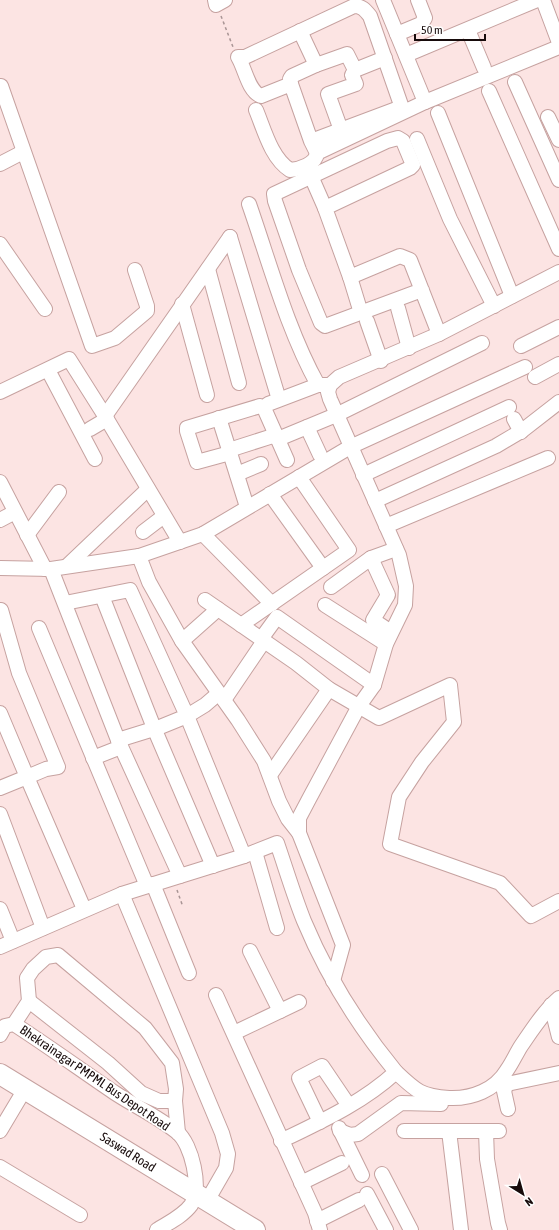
<svg xmlns="http://www.w3.org/2000/svg" width="559" height="1230" font-family="'Asap Condensed',sans-serif">
<style>
.lines{fill:none;stroke-linecap:round;stroke-linejoin:round}
.minor-casing{stroke:#c6a2a0;stroke-width:16}
.highway-casing{stroke:#c6a2a0;stroke-width:22}
.path{stroke:#a99595;stroke-width:1.5;stroke-dasharray:3 3;stroke-linecap:butt}
.minor{stroke:#fff;stroke-width:14}
.highway{stroke:#fff;stroke-width:20}
.labels{text-anchor:middle;dominant-baseline:central;stroke-width:3.5;stroke-linejoin:round;paint-order:stroke}
.street-label{font-size:13px;fill:#170b0b;stroke:#fff}
</style>
<rect width="100%" height="100%" fill="#fce4e3"/>
<g class="lines">
<defs>
<g id="minor">
<polyline points="215,0 216,5 225,0"/>
<polyline points="383,0 425,102"/>
<polyline points="543,0 558,40"/>
<polyline points="468,30 484,68"/>
<polyline points="300,31 316,65 347,54 355,70 352,75 356,84 328,94 341,130"/>
<polyline points="397,34 421,24 425,18 418,0"/>
<polyline points="406,55 537,0"/>
<polyline points="355,70 385,58"/>
<polyline points="515,82 559,180"/>
<polyline points="291,84 290,79 292,76 316,65"/>
<polyline points="1,86 92,346 115,338 147,311 147,306 135,270"/>
<polyline points="489,91 559,249"/>
<path d="M256,110C264,129 271,158 290,170C300,169 316,164 317,153"/>
<polyline points="438,113 512,296"/>
<polyline points="548,117 559,140"/>
<polyline points="417,139 450,219 494,306"/>
<path d="M311,141L399,108L401,105L370,16C365,10 362,6 354,6L245,57H238C245,68 248,91 261,96L291,84L311,141L317,153L425,102L559,47"/>
<polyline points="0,164 23,152"/>
<polyline points="311,176 325,208"/>
<path d="M249,204C270,264 287,329 318,385H330"/>
<polyline points="230,237 277,393"/>
<polyline points="0,244 45,309"/>
<polyline points="208,269 239,383"/>
<polyline points="350,277 361,313"/>
<polyline points="422,290 325,326 321,323 299,270 275,201 274,194 387,141 398,138 403,141 413,165 410,168 325,208 350,277 400,256 410,260 439,334"/>
<polyline points="182,304 207,395"/>
<polyline points="398,308 409,348"/>
<polyline points="367,321 381,361"/>
<polyline points="521,346 559,327"/>
<polyline points="48,370 95,459"/>
<polyline points="535,377 559,364"/>
<polyline points="0,392 69,359 105,416"/>
<polyline points="268,404 318,385"/>
<polyline points="219,418 247,507"/>
<polyline points="514,419 521,432"/>
<polyline points="307,427 320,455"/>
<polyline points="90,429 107,419"/>
<polyline points="278,439 336,415 482,343"/>
<polyline points="229,450 276,435"/>
<polyline points="230,453 197,462 187,431 187,428 260,406 264,408 287,460"/>
<polyline points="237,474 261,464"/>
<polyline points="363,475 509,407"/>
<polyline points="0,482 45,569"/>
<polyline points="270,494 323,568"/>
<polyline points="375,501 496,446 523,430 559,402"/>
<polyline points="0,520 15,512"/>
<polyline points="386,526 548,458"/>
<polyline points="143,532 164,516"/>
<polyline points="203,534 272,604"/>
<polyline points="27,535 59,492"/>
<polyline points="180,542 105,416 230,237"/>
<polyline points="139,556 149,582 182,641 238,720 264,761 279,801 288,819 299,833 343,945 333,981"/>
<polyline points="371,558 388,595 373,620 391,632"/>
<polyline points="67,566 148,489"/>
<polyline points="0,568 51,569 139,556 203,534 350,447 525,367"/>
<polyline points="51,569 118,740"/>
<polyline points="331,587 371,558 396,549"/>
<polyline points="102,596 154,728 213,866"/>
<polyline points="205,600 296,663 329,689 379,718 450,685 454,722 422,762 399,797 390,844 500,883 531,916 559,901"/>
<polyline points="65,603 130,590 187,716 160,727 118,740 180,876"/>
<polyline points="325,605 386,644"/>
<polyline points="241,625 349,550 299,477"/>
<polyline points="39,628 147,886"/>
<polyline points="261,639 277,617 374,685"/>
<polyline points="182,641 218,609"/>
<polyline points="219,693 205,705 187,716 244,856"/>
<polyline points="224,700 264,641"/>
<polyline points="0,713 27,777 46,769 58,767 19,673 1,610"/>
<polyline points="93,758 121,747"/>
<polyline points="270,775 329,689"/>
<polyline points="0,788 27,777 84,909"/>
<polyline points="0,814 43,928"/>
<polyline points="299,833 299,818 309,799 359,706 374,685 386,644 405,605 406,586 399,555 330,399 328,392 330,385 339,377 439,334 559,272"/>
<polyline points="255,852 277,928"/>
<polyline points="153,884 189,973"/>
<polyline points="122,894 222,1133 228,1154 226,1168 207,1201"/>
<polyline points="0,909 13,941"/>
<path d="M0,947L122,894L244,856L277,843C286,869 294,896 304,921C327,976 359,1027 396,1072C362,1103 322,1121 281,1141"/>
<polyline points="250,951 280,1011"/>
<polyline points="216,995 315,1213 320,1230"/>
<polyline points="29,1001 108,1063 141,1093 159,1101 175,1101"/>
<polyline points="551,1005 559,1037"/>
<polyline points="14,1024 29,1001 27,978 33,969 46,957 58,955 145,1028 172,1063 176,1089 175,1101 178,1133"/>
<polyline points="234,1033 299,1002"/>
<path d="M0,1035L5,1026L14,1024C48,1046 81,1070 115,1093C135,1106 158,1117 177,1132C192,1144 202,1188 191,1205C183,1216 168,1223 157,1230"/>
<path d="M396,1072C416,1091 421,1096 449,1098C472,1099 495,1090 507,1070C512,1063 516,1054 521,1046C532,1030 544,1011 559,998"/>
<polyline points="508,1109 504,1091 507,1084 559,1073"/>
<polyline points="320,1122 299,1078 322,1066 345,1100"/>
<polyline points="339,1128 362,1175"/>
<polyline points="0,1131 25,1089"/>
<polyline points="340,1131 350,1135 358,1134 401,1103 441,1104"/>
<polyline points="404,1131 499,1131"/>
<polyline points="449,1131 461,1230"/>
<polyline points="486,1131 487,1159 498,1223 500,1230"/>
<polyline points="0,1167 80,1215"/>
<polyline points="382,1174 411,1230"/>
<polyline points="301,1183 342,1163"/>
<polyline points="367,1194 386,1230"/>
<polyline points="317,1221 359,1200"/>
</g>
<polyline id="highway" points="0,1074 255,1230"/>
</defs>
<!-- minor casing -->
<use href="#minor" class="minor-casing"/>
<!-- highway casing -->
<use href="#highway" class="highway-casing"/>
<!-- path -->
<g class="path">
<polyline points="221,16 233,47"/>
<polyline points="177,890 183,907"/>
</g>
<!-- minor -->
<use href="#minor" class="minor"/>
<!-- highway -->
<use href="#highway" class="highway"/>
</g>
<g class="labels">
<!-- street labels -->
<g class="street-label">
<text transform="translate(95 1078) rotate(34)">Bhekrainagar PMPML Bus Depot Road</text>
<text transform="translate(128 1152) rotate(32)">Saswad Road</text>
</g>
</g>
<!-- north arrow -->
<g transform="translate(523 1194) rotate(143)" stroke="#ffffff" stroke-width="3" paint-order="stroke">
<path d="M0-3L7 15L0 10L-7 15Z" fill="#170b0b"/>
<text y="-6" font-size="11" font-weight="bold" text-anchor="middle" fill="#170b0b">N</text>
</g>
<!-- scale -->
<path d="M415 34v6h70v-6" fill="none" stroke="#170b0b" stroke-width="2"/>
<text x="421" y="34" font-size="12" fill="#170b0b" stroke="#ffffff" stroke-width="3" paint-order="stroke">50 m</text>
</svg>
